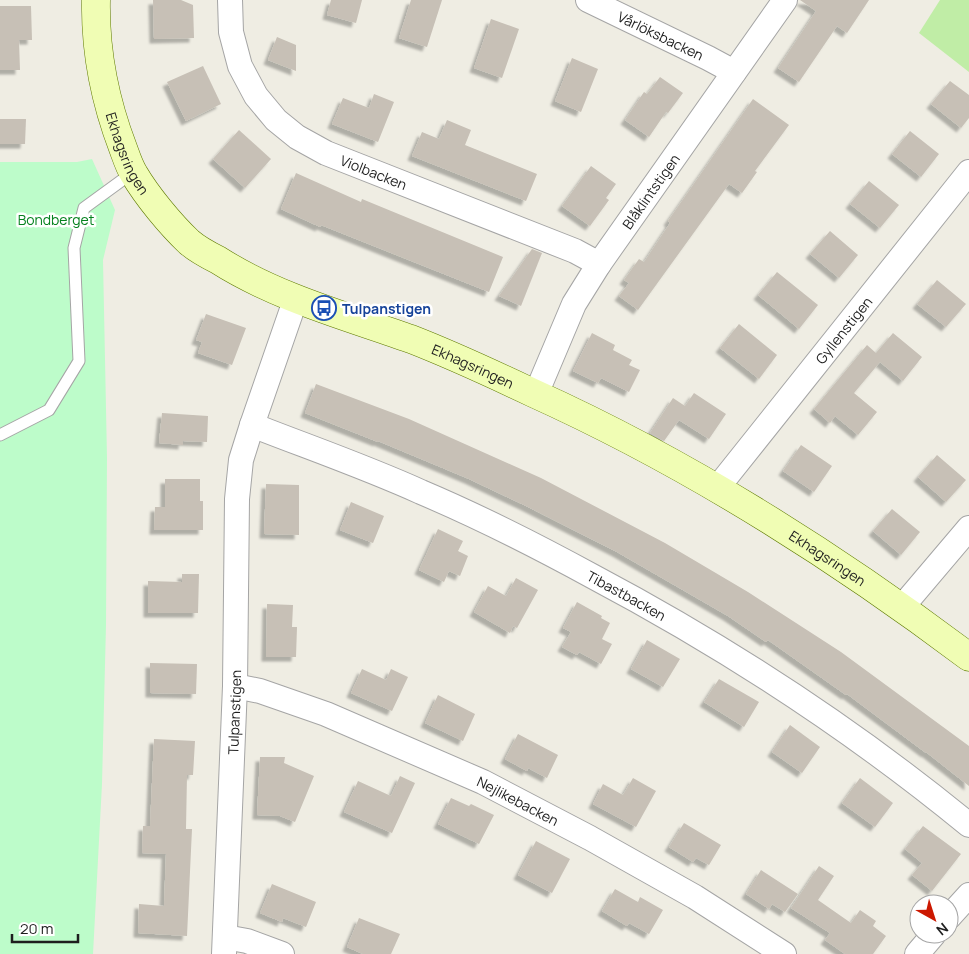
<svg xmlns="http://www.w3.org/2000/svg" width="969" height="954" font-family="Manrope,sans-serif">
<style>
.grass{fill:#c0eda6}
.park{fill:#bdfcca}
.building{fill:#c7c0b6;filter:url(#shadow)}
.lines{fill:none;stroke-linecap:round;stroke-linejoin:round}
.lane-casing{stroke:#a5a5a5;stroke-width:13}
.street-casing{stroke:#a5a5a5;stroke-width:26}
.secondary-casing{stroke:#5e7a00;stroke-width:29}
.lane{stroke:#fff;stroke-width:11}
.street{stroke:#fff;stroke-width:24}
.secondary{stroke:#f0fdb4;stroke-width:28}
.labels{text-anchor:middle;dominant-baseline:central;stroke-width:5;stroke-linejoin:round;paint-order:stroke}
.street-label{font-size:14px;fill:#1e1e1e;stroke:#fff}
.park-label{font-size:14px;fill:#06821f;stroke:#fff}
.transit-label{font-size:14px;font-weight:bold;fill:#164399;stroke:#fff;text-anchor:start}
</style>
<defs>
<filter id="shadow"><feDropShadow dx="-4.5" dy="4.5" stdDeviation="1" flood-color="#0004"/></filter>
</defs>
<rect width="100%" height="100%" fill="#efede3"/>
<!-- grass -->
<polygon class="grass" points="940,0 969,0 969,72 919,33"/>
<!-- park -->
<polygon class="park" points="92,159 115,210 103,260 107,458 106,625 102,784 93,954 0,954 0,162 77,162"/>
<!-- building -->
<g class="building">
<polygon points="153,0 181,0 193,5 194,38 154,39"/>
<polygon points="331,0 362,0 356,23 327,15"/>
<polygon points="411,0 442,0 427,47 399,38"/>
<polygon points="800,0 869,0 847,33 837,26 799,82 778,68 816,11"/>
<polygon points="0,6 31,6 32,40 19,40 20,70 0,70"/>
<polygon points="491,19 519,29 502,78 474,68"/>
<polygon points="277,37 296,45 296,71 268,60"/>
<polygon points="572,58 598,69 581,112 555,101"/>
<polygon points="203,66 221,104 186,121 167,82"/>
<polygon points="660,77 683,93 668,113 666,112 649,137 625,120 644,92 647,94"/>
<polygon points="950,81 969,95 969,118 961,128 931,104"/>
<polygon points="374,94 394,102 378,142 332,124 343,98 369,108"/>
<polygon points="753,99 789,125 755,171 757,172 742,193 729,184 638,310 619,296 629,283 624,280 639,259 644,262 670,223 668,221"/>
<polygon points="0,119 26,119 25,144 0,144"/>
<polygon points="447,120 471,130 465,145 537,174 526,201 412,156 422,132 439,139"/>
<polygon points="239,130 271,159 245,188 213,159"/>
<polygon points="910,131 939,154 921,177 892,154"/>
<polygon points="591,166 616,184 606,198 609,200 590,226 562,206"/>
<polygon points="296,173 361,202 362,199 503,257 489,292 321,225 320,227 281,209"/>
<polygon points="869,181 899,205 880,228 850,204"/>
<polygon points="830,231 858,255 839,278 810,254"/>
<polygon points="532,249 542,253 521,306 499,296"/>
<polygon points="777,272 818,305 799,329 758,295"/>
<polygon points="937,280 966,304 946,327 917,304"/>
<polygon points="206,314 246,328 232,365 198,353 202,342 196,340"/>
<polygon points="739,324 777,355 759,379 720,348"/>
<polygon points="592,333 615,345 613,350 632,360 629,365 640,370 629,392 601,378 598,383 573,371"/>
<polygon points="893,333 922,357 903,381 880,362 854,393 877,412 858,435 835,416 830,423 814,409 867,345 876,353"/>
<polygon points="316,384 409,419 541,478 665,543 748,592 841,652 969,746 969,786 926,752 926,753 847,694 846,695 768,640 766,642 728,616 617,552 524,505 469,479 378,441 378,442 305,413"/>
<polygon points="694,393 726,414 709,439 679,420 664,441 650,433 673,398 685,406"/>
<polygon points="162,413 208,416 207,442 183,441 183,445 159,443"/>
<polygon points="801,445 832,466 814,492 783,471"/>
<polygon points="937,455 966,480 946,502 918,477"/>
<polygon points="165,479 200,479 200,501 203,501 203,530 154,530 155,507 165,507"/>
<polygon points="266,484 299,485 299,535 264,534"/>
<polygon points="351,502 384,516 373,543 340,530"/>
<polygon points="892,509 920,532 901,555 873,531"/>
<polygon points="438,529 463,541 458,551 468,556 460,576 449,571 444,582 419,570"/>
<polygon points="182,574 199,574 198,613 148,613 148,581 182,582"/>
<polygon points="516,578 538,590 517,628 513,626 510,633 474,612 488,586 506,596"/>
<polygon points="577,602 602,616 601,618 610,623 602,639 612,644 601,664 579,652 577,655 562,647 571,632 563,628"/>
<polygon points="267,604 293,605 292,627 297,627 296,657 266,657"/>
<polygon points="647,640 680,659 663,687 631,669"/>
<polygon points="150,663 197,664 196,694 150,693"/>
<polygon points="362,669 386,680 391,669 408,677 392,711 351,693"/>
<polygon points="719,679 759,702 744,727 704,702"/>
<polygon points="438,695 475,714 463,741 425,723"/>
<polygon points="790,725 820,747 802,773 772,752"/>
<polygon points="518,734 558,755 547,778 528,768 527,771 505,759"/>
<polygon points="154,739 195,741 193,775 187,775 186,829 192,829 187,936 138,933 139,904 164,906 166,854 142,853 143,826 150,826"/>
<polygon points="260,757 285,757 284,763 314,776 295,822 280,816 257,815"/>
<polygon points="400,776 415,783 392,833 344,812 358,781 391,796"/>
<polygon points="633,778 656,791 636,827 593,804 603,784 623,795"/>
<polygon points="860,778 893,803 875,827 842,803"/>
<polygon points="451,798 469,806 471,804 494,815 479,844 438,824"/>
<polygon points="684,823 721,845 709,865 696,858 693,862 669,847"/>
<polygon points="923,826 961,854 932,891 912,875 922,863 905,849"/>
<polygon points="536,841 570,859 552,893 518,875"/>
<polygon points="819,866 834,876 818,900 851,923 860,910 876,921 873,926 886,936 873,954 845,954 825,940 830,933 791,908"/>
<polygon points="761,870 798,894 785,912 772,904 769,909 746,894"/>
<polygon points="272,884 316,902 306,927 283,918 282,922 260,913"/>
<polygon points="615,889 638,902 640,897 663,910 649,934 629,923 627,926 602,911"/>
<polygon points="359,918 400,934 391,954 363,954 347,947"/>
</g>
<g class="lines">
<defs>
<polyline id="lane" points="0,435 49,410 79,361 74,248 84,208 132,173"/>
<g id="street">
<path id="s1" d="M230,0L231,32L240,66L256,96L276,120L297,137L326,153L575,251L599,264"/>
<path id="s2" d="M588,0L708,58L734,72"/>
<path id="s3" d="M536,394L574,304L599,264L785,0"/>
<path id="s4" d="M252,425C308,447 366,467 421,492C480,517 537,546 592,576C726,647 852,729 969,825"/>
<path id="s5" d="M718,487L969,172"/>
<polyline points="902,607 969,528"/>
<path id="s6" d="M235,686L260,691L326,714L483,782L590,838L695,897L784,954"/>
<polyline points="949,917 969,895"/>
<polyline points="225,937 247,941 282,954"/>
<path id="s7" d="M224,954L235,686L237,499L241,460L252,425L296,298"/>
<polyline points="917,954 934,934"/>
</g>
<g id="secondary">
<path id="s8" d="M96,0C95,50 105,101 123,148C126,156 129,166 134,174C147,196 170,224 189,242C197,249 208,255 218,260C276,297 346,316 411,339C452,355 493,374 533,393C690,464 832,554 969,657"/>
</g>
</defs>
<!-- lane casing -->
<use href="#lane" class="lane-casing"/>
<!-- street casing -->
<use href="#street" class="street-casing"/>
<!-- secondary casing -->
<use href="#secondary" class="secondary-casing"/>
<!-- lane -->
<use href="#lane" class="lane"/>
<!-- street -->
<use href="#street" class="street"/>
<!-- secondary -->
<use href="#secondary" class="secondary"/>
</g>
<!-- icons -->
<defs>
<symbol id="bus-ring" viewBox="-11 -11 22 22"><circle r="9.5" fill="#fff" stroke="#1a4fb4" stroke-width="1.5"/><path d="M-5-6H5V4H4V6H2V4H-2V6H-4V4H-5ZM-3.5-4V0h7V-4ZM-3.5 1.2v1.5H-2V1.2ZM2 1.2v1.5H3.5V1.2Z" fill="#1a4fb4"/></symbol>
</defs>
<g fill-rule="evenodd">
<use href="#bus-ring" x="310" y="294" width="28" height="28"/>
</g>
<g class="labels">
<!-- street labels -->
<g class="street-label">
<text stroke="none"><textPath href="#s2" startOffset="81">Vårlöksbacken</textPath></text>
<text stroke="none"><textPath href="#s8" startOffset="158">Ekhagsringen</textPath></text>
<text stroke="none"><textPath href="#s1" startOffset="244">Violbacken</textPath></text>
<text stroke="none"><textPath href="#s3" startOffset="234">Blåklintstigen</textPath></text>
<text stroke="none"><textPath href="#s5" startOffset="201">Gyllenstigen</textPath></text>
<text stroke="none"><textPath href="#s8" startOffset="578">Ekhagsringen</textPath></text>
<text stroke="none"><textPath href="#s8" startOffset="982">Ekhagsringen</textPath></text>
<text stroke="none"><textPath href="#s4" startOffset="412">Tibastbacken</textPath></text>
<text stroke="none"><textPath href="#s7" startOffset="242">Tulpanstigen</textPath></text>
<text stroke="none"><textPath href="#s6" startOffset="306">Nejlikebacken</textPath></text>
</g>
<!-- park labels -->
<g class="park-label">
<text x="56" y="219">Bondberget</text>
</g>
<!-- transit labels -->
<g class="transit-label">
<text x="342" y="308">Tulpanstigen</text>
</g>
</g>
<!-- north arrow -->
<g transform="translate(934 919) rotate(141)"><circle r="24" fill="#ffffff" stroke="#a5a5a5"/>
<path d="M0-4L9 19L0 12L-9 19Z" fill="#cc1800"/>
<text y="-8" font-size="14" font-weight="bold" text-anchor="middle" fill="#1e1e1e">N</text>
</g>
<!-- scale -->
<path d="M12 934v8h66v-8" fill="none" stroke="#1e1e1e" stroke-width="2.5"/>
<text x="20" y="934" font-size="15" fill="#1e1e1e" stroke="#ffffff" stroke-width="4" paint-order="stroke">20 m</text>
</svg>
